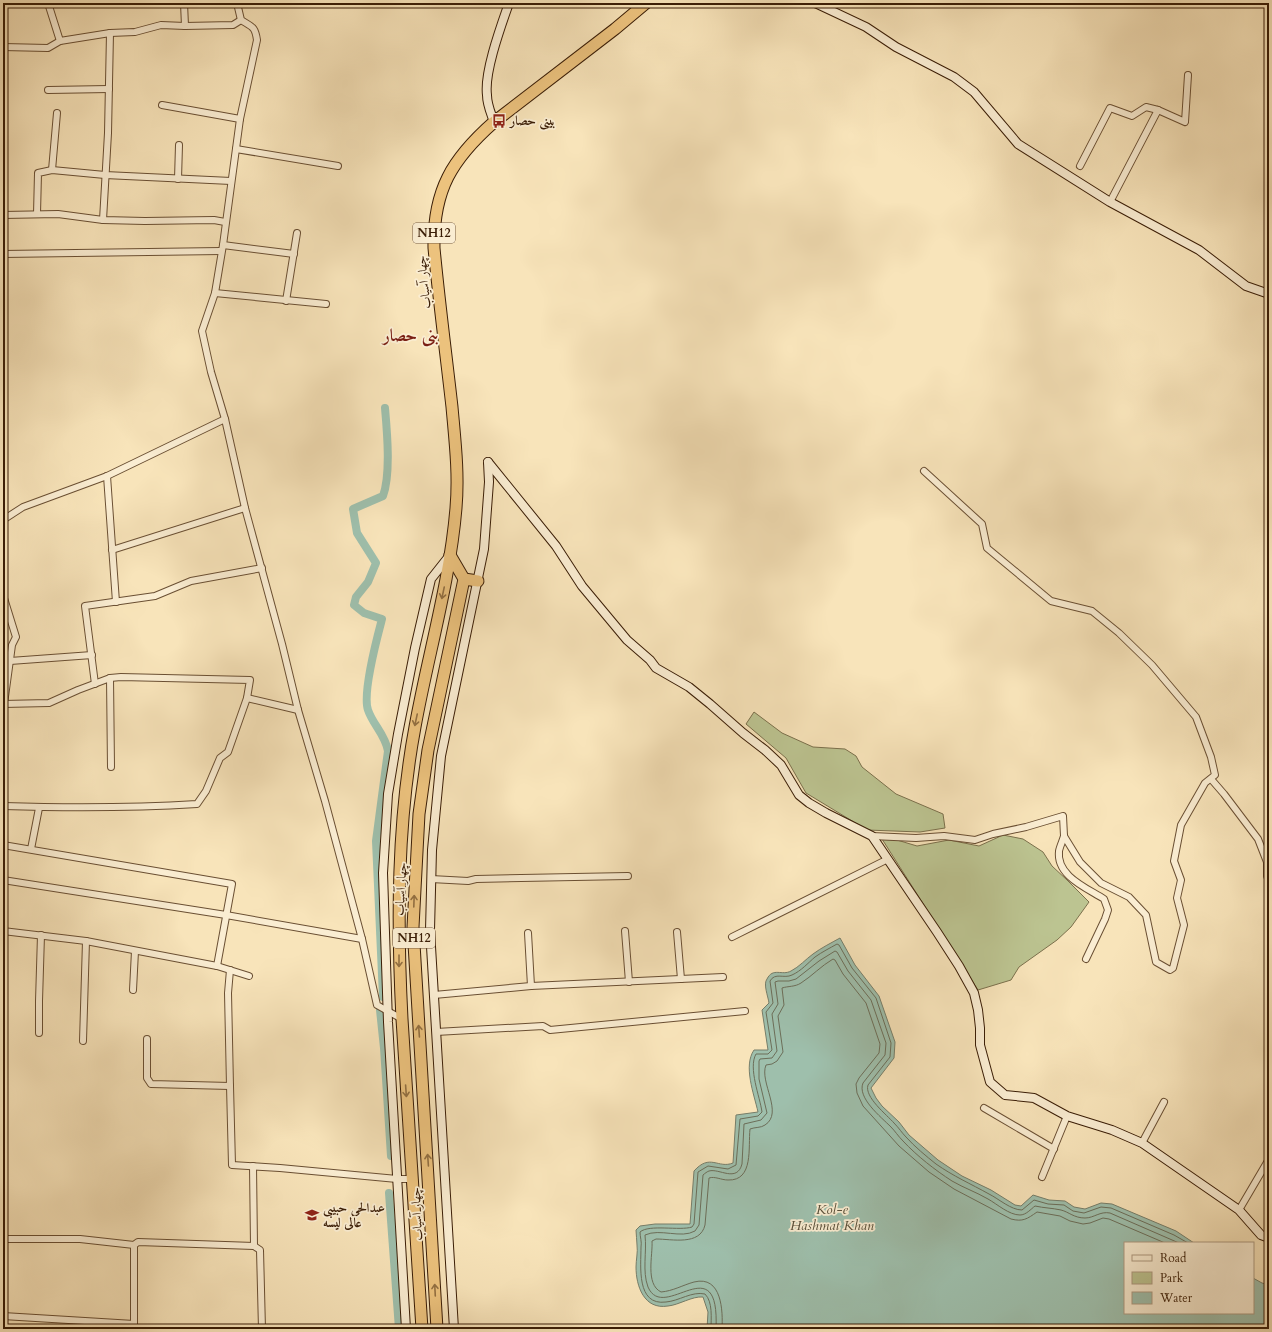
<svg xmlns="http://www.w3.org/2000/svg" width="1272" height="1332" font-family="Cardo,Amiri,serif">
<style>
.green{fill:#bcc491;stroke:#7b704c}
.water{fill:#9ebfac;stroke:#767e6a}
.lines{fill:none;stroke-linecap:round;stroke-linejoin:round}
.shore{stroke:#6c6e59;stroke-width:1}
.canal{stroke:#9ebfac;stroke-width:8}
.street-casing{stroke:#6a4f33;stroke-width:8}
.secondary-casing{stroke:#3a1d06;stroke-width:10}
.highway-casing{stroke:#3a1d06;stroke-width:13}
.street{stroke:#faedd2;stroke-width:6}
.secondary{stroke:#faedd2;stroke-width:8}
.highway{stroke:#ecc27d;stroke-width:11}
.oneway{stroke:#937042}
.labels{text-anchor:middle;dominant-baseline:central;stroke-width:3.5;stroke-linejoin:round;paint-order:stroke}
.shield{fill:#faedd2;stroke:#745b43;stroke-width:1}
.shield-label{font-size:12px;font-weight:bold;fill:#3a1d06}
.poi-label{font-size:13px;font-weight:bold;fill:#3a1d06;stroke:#faedd2;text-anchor:start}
.street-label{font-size:13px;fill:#3a1d06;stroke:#faedd2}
.water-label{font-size:14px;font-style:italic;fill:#584e38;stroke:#faedd2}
.district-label{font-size:17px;font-weight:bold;fill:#7a1f14;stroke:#faedd2}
</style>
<rect width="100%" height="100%" fill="#f8e4ba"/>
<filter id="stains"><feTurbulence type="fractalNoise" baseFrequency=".005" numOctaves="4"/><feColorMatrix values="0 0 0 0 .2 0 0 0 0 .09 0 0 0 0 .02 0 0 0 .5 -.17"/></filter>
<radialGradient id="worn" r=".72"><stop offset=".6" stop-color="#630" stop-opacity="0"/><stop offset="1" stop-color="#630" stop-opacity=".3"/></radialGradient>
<!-- green -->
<g class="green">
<polygon points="754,712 782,733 813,747 845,749 856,756 862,767 896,794 943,814 945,828 920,832 867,830 806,793 786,758 746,724"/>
<polygon points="1003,835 1023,839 1043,852 1052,866 1067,880 1089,902 1071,927 1057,940 1019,967 1011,980 978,990 882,839 897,840 917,846 949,840 979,846"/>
</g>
<!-- water -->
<path class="water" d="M840,938L855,965L879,996L895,1042L894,1058L871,1088L876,1098L882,1106L899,1122L909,1135L938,1160L962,1176L991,1190L1015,1205L1021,1206L1033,1195L1049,1200L1065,1201L1074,1207L1085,1209L1101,1203L1112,1204L1176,1231L1194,1243H1125V1313H1253V1278L1262,1283L1269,1285V1329H707L708,1312L703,1297C692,1296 679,1305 668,1306C644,1310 636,1286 636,1267C636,1260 638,1252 637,1245C637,1240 636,1235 636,1230L640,1226L655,1224H690L694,1171C710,1153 718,1169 733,1163L736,1115L758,1112C754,1094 743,1066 754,1050H768L762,1010L769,1003C768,996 763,984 767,979C773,967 782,976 791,971C799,967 806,959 813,954C821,948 831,943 840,938Z"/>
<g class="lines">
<!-- shore -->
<g class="shore">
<path d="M711,1329C711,1318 713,1302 705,1294C692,1291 679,1301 666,1302C636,1306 641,1266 641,1247C642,1242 640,1237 640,1232C649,1224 680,1231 692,1227L694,1224L698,1172L708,1166L728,1169L736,1165L740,1119L758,1116L762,1112C760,1097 748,1068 756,1054H768L772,1050L766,1012L773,1003L770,981C775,972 784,979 792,975C801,971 808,963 815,957C822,952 830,948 837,944L839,945L852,968L876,998L891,1043L890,1057L868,1085C864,1097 887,1115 894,1123C899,1128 902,1133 906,1137C915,1147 926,1156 936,1164C953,1176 971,1184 989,1194C999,1199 1011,1210 1022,1210L1034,1200L1048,1204L1064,1205L1073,1211L1084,1213L1101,1207L1111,1208L1174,1235L1188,1243"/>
<path d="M716,1329C720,1244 664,1324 648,1287C642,1271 647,1252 645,1235C660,1228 681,1239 695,1231L699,1225L703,1175C704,1174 708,1171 709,1171C719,1168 737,1183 742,1164L744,1124L761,1120L767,1113L759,1079V1061L760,1059L772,1058L777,1051L772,1014L778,1004L775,982L778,981H789L796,979L819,961L835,951L837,952L848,971L871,1000L886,1043L885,1055L863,1083C857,1098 881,1117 891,1127C895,1131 898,1136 903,1141C917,1156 935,1170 952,1181C964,1188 976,1192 988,1199C997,1204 1009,1215 1020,1215C1026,1215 1031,1209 1035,1206C1044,1208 1052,1208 1061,1210C1069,1212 1074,1218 1085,1218C1094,1218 1100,1211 1110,1213L1179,1243"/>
<path d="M722,1329C723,1311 722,1275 694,1282C683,1285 673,1291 661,1292C645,1284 653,1255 652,1241L656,1239C672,1239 700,1246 705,1225L709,1178C715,1176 721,1180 728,1180C754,1181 748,1147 750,1129C755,1127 761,1128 765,1125C784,1113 759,1082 766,1065L772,1064L777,1061L783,1052L778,1016L784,1005L782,988C788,986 795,987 801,983C812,976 821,966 833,959L835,960L843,974L866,1003L880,1044L879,1053L859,1078L856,1084L857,1093L863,1106L899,1146L929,1172L954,1189L1011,1219C1023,1222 1027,1219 1037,1212L1060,1216L1070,1221L1083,1224L1090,1223L1103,1218L1109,1219L1165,1243"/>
</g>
<!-- canal -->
<g class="canal">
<path d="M383,997L376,841L388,751C385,734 373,725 368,710C362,693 377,638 382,619L364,613L354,605L356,597L368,582L376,563L357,533L353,509L383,496C391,474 387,431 385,408"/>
<polyline points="380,1010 384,1048 391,1156"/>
<polyline points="389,1193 399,1329"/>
</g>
<defs>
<g id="street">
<polyline points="48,3 60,41"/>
<polyline points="184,3 185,26"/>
<path d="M237,3L241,20C252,27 255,26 257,40L240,119L223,245L215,293L202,331L211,372L225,419L245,508L282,644L298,710L325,801L362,939L377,1005L402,1019"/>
<polyline points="3,47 48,48 60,41 110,33 135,32 161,25 185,26 233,25 241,20"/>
<polyline points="48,90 109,89"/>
<polyline points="162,105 240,119"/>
<polyline points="236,149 338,166"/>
<polyline points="1080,166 1110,108 1132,116 1146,107 1158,110"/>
<polyline points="52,170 57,113"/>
<polyline points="178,179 179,145"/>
<polyline points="1110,202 1158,110 1185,122 1188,75"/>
<polyline points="37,214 38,173 52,170 105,175 231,181"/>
<polyline points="3,215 58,214 103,220 145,221 214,220 225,222"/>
<polyline points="103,220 108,133 110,33"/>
<polyline points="223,245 294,254"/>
<polyline points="3,254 221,251"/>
<polyline points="215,293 326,304"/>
<polyline points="286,301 297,233"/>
<polyline points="107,476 116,602"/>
<polyline points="3,520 23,507 107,476 225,419"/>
<polyline points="112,550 245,508"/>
<polyline points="3,595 16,637 12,645 4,704"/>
<polyline points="10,661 92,655"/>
<polyline points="110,678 111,767"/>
<polyline points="95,684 85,606 155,596 191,581 262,568"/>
<polyline points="247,698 298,710"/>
<path d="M3,704L49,703L78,690L110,678L121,677L250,680L247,698L228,752L220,758L206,791L197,804C132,808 68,808 3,806"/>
<polyline points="1211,779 1224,794 1258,839 1267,862 1267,876 1269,881"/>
<polyline points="872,836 916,838 944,836 975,840 993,834 1026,827 1063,816 1064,836 1080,862 1101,883 1129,897 1146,915 1156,962 1170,970 1173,968 1184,925 1177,898 1181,880 1174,861 1181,825 1205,783 1215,775 1211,757 1196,717 1152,665 1119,633 1092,611 1051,601 987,548 982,524 924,471"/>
<path d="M1064,836C1063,840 1060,846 1059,851C1056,876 1087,888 1104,899L1108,910L1105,919L1086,959"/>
<polyline points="3,845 232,884 217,966"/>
<polyline points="31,849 39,808"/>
<polyline points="431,879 468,881 476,879 628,876"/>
<polyline points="3,880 226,915 362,939"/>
<polyline points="3,931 86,941 217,966 249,976"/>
<polyline points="625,931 629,982"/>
<polyline points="677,932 681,979"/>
<polyline points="528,933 531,986"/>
<polyline points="732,937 888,859"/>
<polyline points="133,990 135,951"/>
<polyline points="434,995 531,986 723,977"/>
<polyline points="436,1032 543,1026 550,1030 745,1011"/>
<polyline points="39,1033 39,1001 41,935"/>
<polyline points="147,1039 147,1078 151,1084 230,1086 228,993 230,970"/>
<polyline points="83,1041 86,941"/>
<polyline points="230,1086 232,1165 280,1168 397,1179 412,1179"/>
<polyline points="984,1108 1054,1149"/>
<polyline points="1142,1143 1164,1102"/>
<polyline points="253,1166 254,1246 260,1250 262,1329"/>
<polyline points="1042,1177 1067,1116"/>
<polyline points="1239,1210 1269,1159"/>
<polyline points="3,1239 80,1239 134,1245"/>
<polyline points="3,1316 134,1324"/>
<polyline points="134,1329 134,1245 138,1242 254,1246"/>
</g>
<g id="secondary">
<polyline points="815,3 866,27 896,47 954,77 974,92 1018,144 1110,202 1199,250 1246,286 1269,294"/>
<path d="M494,122C491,113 487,105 487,95C484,72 501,26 509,3"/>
<polyline points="488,462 556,546 582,586 627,640 650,660 656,668 689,687 710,704 743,733 765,750 781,765 799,795 809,803 826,813 872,836 937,932 959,966 974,993 978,1010 980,1028 980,1045 990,1082 1005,1095 1034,1098 1067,1116 1112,1130 1142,1143 1239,1210 1261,1235 1269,1238"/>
<polyline points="406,1329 388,1022 383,873 388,794 398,734 415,648 431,579 450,555"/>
<polyline points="454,1329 430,930 432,850 441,756 484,549 489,482 488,462"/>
</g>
<g id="highway">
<polyline points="464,579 478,581"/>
<path d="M422,1329L402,1019C397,922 397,823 415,727C428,655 450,581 456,508C459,474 455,441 452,407C446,354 439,301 434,248C433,190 452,159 494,122L615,29L646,3"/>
<polyline points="437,1329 413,927 419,814 428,750 464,579 450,555"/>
</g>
</defs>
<!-- street casing -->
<use href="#street" class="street-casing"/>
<!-- secondary casing -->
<use href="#secondary" class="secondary-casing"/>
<!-- highway casing -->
<use href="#highway" class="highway-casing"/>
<!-- street -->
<use href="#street" class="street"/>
<!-- secondary -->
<use href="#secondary" class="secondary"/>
<!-- highway -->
<use href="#highway" class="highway"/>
</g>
<!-- one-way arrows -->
<defs><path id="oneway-shaft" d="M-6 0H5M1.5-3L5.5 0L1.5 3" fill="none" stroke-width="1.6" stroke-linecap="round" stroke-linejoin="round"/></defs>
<g class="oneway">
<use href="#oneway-shaft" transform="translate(443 593) rotate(102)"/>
<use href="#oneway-shaft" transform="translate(416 720) rotate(102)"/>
<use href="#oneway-shaft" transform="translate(414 901) rotate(-88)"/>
<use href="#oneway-shaft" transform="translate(399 961) rotate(90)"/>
<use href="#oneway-shaft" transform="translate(419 1031) rotate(-94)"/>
<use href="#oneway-shaft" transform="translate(406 1091) rotate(86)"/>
<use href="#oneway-shaft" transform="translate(428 1160) rotate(-94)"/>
<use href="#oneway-shaft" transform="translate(435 1290) rotate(-93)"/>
</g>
<!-- icons -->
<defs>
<symbol id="bus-bare" viewBox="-9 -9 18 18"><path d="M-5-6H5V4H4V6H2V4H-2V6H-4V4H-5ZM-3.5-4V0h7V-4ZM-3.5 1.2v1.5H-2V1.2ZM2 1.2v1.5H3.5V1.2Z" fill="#8f2418" stroke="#faedd2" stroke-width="2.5" paint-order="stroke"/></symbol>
<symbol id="school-bare" viewBox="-9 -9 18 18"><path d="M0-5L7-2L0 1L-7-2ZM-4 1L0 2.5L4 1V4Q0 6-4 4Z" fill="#8f2418" stroke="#faedd2" stroke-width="2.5" paint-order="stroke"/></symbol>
</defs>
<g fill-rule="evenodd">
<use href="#bus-bare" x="489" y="111" width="20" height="20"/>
<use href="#school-bare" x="302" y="1205" width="20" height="20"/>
</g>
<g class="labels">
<!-- shield labels -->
<g class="shield">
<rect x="413" y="223" width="42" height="20" rx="3"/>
<rect x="393" y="928" width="42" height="20" rx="3"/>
</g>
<g class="shield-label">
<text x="434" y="233">NH12</text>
<text x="414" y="938">NH12</text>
</g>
<!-- poi labels -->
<g class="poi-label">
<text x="510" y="121">بینی حصار</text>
<text x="323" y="1208">عبدالحی حبیبی<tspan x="323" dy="15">عالی لیسه</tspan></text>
</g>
<!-- street labels -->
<g class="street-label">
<text transform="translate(424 282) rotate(-96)">چهار آسیاب</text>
<text transform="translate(401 889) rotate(-87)">چهار آسیاب</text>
<text transform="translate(417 1214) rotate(-93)">چهار آسیاب</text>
</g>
<!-- water labels -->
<g class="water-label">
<text x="832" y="1209">Kol-e<tspan x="832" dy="16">Hashmat Khan</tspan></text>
</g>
<!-- district labels -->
<g class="district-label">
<text x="411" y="335">بنی حصار</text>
</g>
</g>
<!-- margin -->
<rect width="1272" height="1332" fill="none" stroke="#f8e4ba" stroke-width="16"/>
<rect x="4" y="4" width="1264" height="1324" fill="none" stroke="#3a1d06" stroke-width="2"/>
<rect x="8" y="8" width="1256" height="1316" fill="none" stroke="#3a1d06"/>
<!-- legend -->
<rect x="1124" y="1242" width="130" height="72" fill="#faedd2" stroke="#ad9a80"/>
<rect x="1132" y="1255" width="20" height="6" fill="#faedd2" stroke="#ad9a80"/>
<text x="1160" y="1262" font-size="12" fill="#3a1d06">Road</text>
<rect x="1132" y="1272" width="20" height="12" fill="#bcc491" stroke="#ad9a80"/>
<text x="1160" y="1282" font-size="12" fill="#3a1d06">Park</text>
<rect x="1132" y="1292" width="20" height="12" fill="#9ebfac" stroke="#ad9a80"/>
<text x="1160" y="1302" font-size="12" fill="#3a1d06">Water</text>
<rect width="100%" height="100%" filter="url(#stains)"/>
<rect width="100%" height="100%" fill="url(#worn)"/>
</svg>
